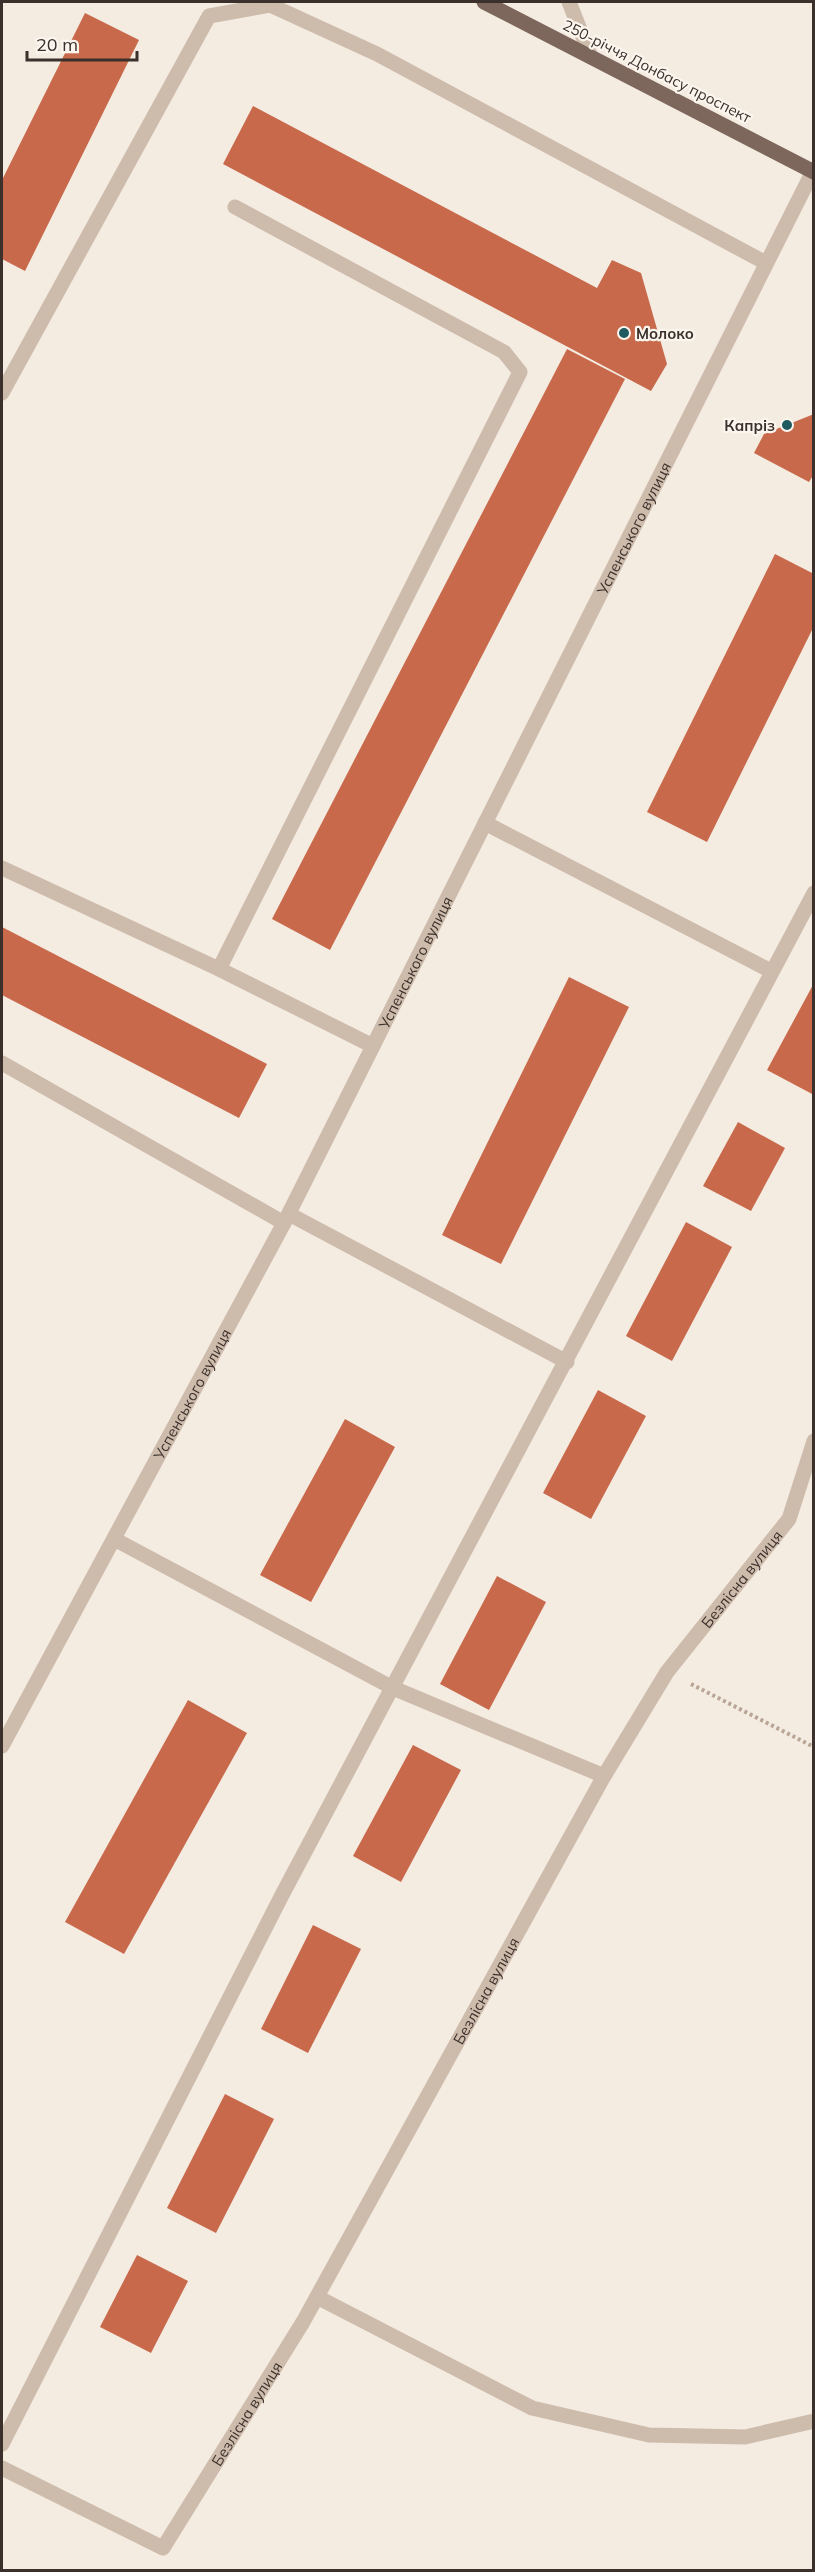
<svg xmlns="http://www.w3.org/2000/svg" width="815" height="2572" font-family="Mulish,sans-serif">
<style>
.building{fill:#c8694b}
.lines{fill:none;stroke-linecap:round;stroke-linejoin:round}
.path{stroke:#b9a596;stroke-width:4;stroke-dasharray:3 3;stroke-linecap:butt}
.minor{stroke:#cdbbac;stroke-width:15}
.major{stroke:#7d675c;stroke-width:15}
.poi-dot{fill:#1f5a5e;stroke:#fbf5ee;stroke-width:2}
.labels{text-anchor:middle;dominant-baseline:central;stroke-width:4.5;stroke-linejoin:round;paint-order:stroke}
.street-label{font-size:15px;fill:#3b302b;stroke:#fbf5ee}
.poi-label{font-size:15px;font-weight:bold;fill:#3b302b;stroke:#fbf5ee;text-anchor:start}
</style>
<rect width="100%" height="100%" fill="#f4ebe1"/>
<!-- building -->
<g class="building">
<polygon points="85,13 139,40 25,271 2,259 2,180"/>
<polygon points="253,106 597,288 612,260 641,273 667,364 651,391 223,164"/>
<polygon points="567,349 625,379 330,950 272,919"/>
<polygon points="814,414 814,474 809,482 754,453 764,434"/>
<polygon points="775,554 814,574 814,626 707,842 647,812"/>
<polygon points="2,927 267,1064 239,1118 2,995"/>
<polygon points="569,977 629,1007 501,1264 442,1235"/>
<polygon points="814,983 814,1095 767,1070"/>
<polygon points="738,1122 785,1148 751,1211 703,1186"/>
<polygon points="686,1222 732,1247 672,1361 626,1336"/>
<polygon points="598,1390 646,1416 591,1519 543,1493"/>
<polygon points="345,1419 395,1447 311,1602 260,1575"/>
<polygon points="497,1576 546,1602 489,1710 440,1684"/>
<polygon points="188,1700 247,1733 124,1954 65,1922"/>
<polygon points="413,1745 461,1770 401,1882 353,1856"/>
<polygon points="313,1925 361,1949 308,2053 261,2029"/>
<polygon points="225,2094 274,2119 216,2233 167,2208"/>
<polygon points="137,2255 188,2281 151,2353 100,2327"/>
</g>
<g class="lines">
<!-- path -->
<polyline class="path" points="691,1684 814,1747"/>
<!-- minor -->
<g class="minor">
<polyline points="569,2 591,57"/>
<polyline points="2,393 209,16 270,5 377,54 766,263"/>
<polyline points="485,823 771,971"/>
<polyline points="2,868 219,969 373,1046"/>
<polyline points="219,969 520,372 504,352 235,207"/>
<polyline points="2,1063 284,1223"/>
<polyline points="289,1214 567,1362"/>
<polyline points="114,1539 393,1688 604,1776"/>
<path id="s1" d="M2,1746L284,1223L814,169"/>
<polyline points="317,2297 532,2408 649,2435 745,2437 814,2421"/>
<polyline points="2,2444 282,1895 814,893"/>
<path id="s2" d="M2,2468L163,2548L303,2322L604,1776L667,1672L789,1519L814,1441"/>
</g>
<!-- major -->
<polyline class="major" points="484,2 814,172"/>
</g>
<!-- markers -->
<g class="poi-dot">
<circle cx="624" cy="333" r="6"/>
<circle cx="787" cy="425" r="6"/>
</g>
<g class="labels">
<!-- street labels -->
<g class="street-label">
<text transform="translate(657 71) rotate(27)">250-річчя Донбасу проспект</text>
<text stroke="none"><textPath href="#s1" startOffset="1372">Успенського вулиця</textPath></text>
<text stroke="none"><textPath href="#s1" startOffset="886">Успенського вулиця</textPath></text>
<text stroke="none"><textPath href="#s1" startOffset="400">Успенського вулиця</textPath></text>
<text stroke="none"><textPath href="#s2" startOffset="1310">Безлісна вулиця</textPath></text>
<text stroke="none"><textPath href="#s2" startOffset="824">Безлісна вулиця</textPath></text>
<text stroke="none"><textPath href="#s2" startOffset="338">Безлісна вулиця</textPath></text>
</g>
<!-- poi labels -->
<g class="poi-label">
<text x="636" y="333">Молоко</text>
<text x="775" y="425" text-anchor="end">Капріз</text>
</g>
</g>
<!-- border -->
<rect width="815" height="2572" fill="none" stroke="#3b302b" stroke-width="6"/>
<!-- scale -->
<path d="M27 51v9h110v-9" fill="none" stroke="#3b302b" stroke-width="3"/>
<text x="36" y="51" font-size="18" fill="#3b302b" stroke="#fbf5ee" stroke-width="4.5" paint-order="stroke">20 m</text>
</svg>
